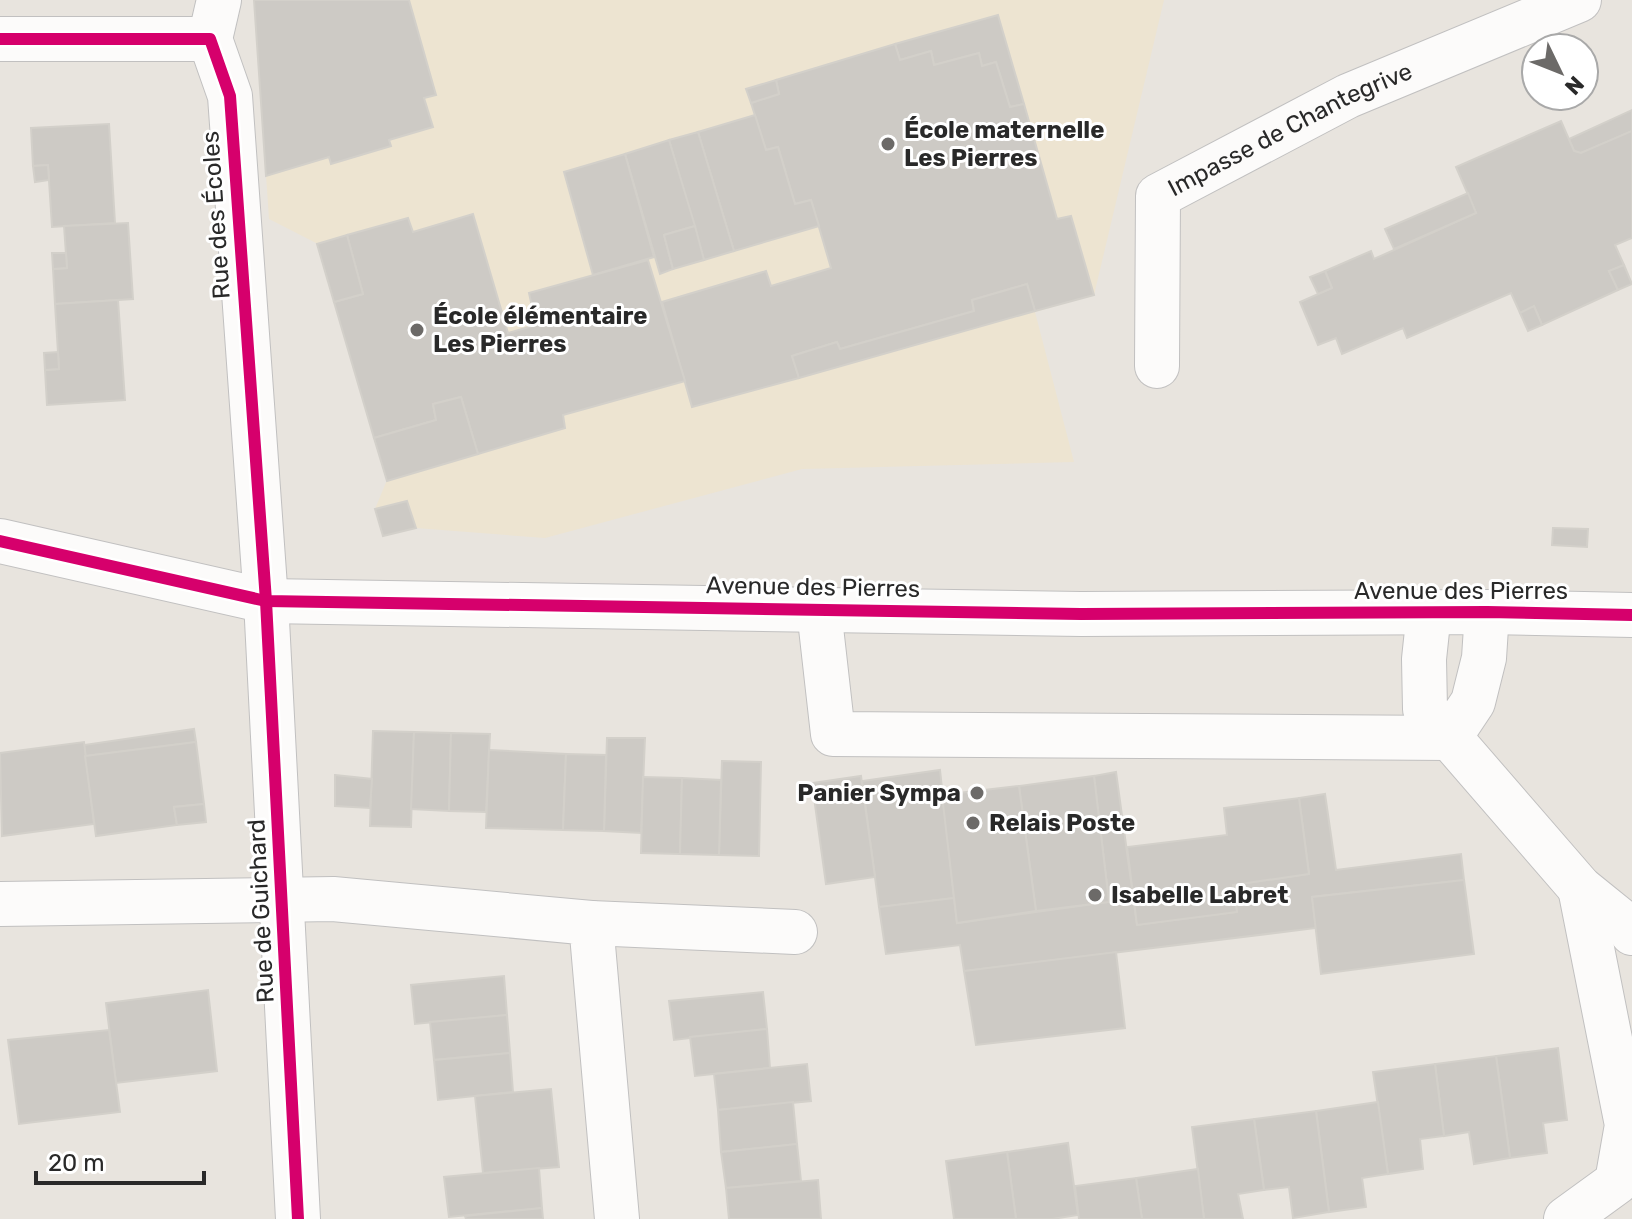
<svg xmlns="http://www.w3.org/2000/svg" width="1632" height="1219" font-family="Rubik,sans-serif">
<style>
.education{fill:#ede4d1}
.building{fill:#cdcac5;stroke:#d3d0ca;stroke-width:2}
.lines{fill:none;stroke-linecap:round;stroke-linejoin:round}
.minor-casing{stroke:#c1c0c0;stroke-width:46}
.minor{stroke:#fcfbfa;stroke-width:44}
.cycleway-casing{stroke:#fff;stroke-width:17}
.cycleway{stroke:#d6006c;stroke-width:12}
.poi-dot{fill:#6c6a68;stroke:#fff;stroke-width:3}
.labels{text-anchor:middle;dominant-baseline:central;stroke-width:6;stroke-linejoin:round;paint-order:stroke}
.poi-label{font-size:24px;font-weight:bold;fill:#292929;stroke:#fff;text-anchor:start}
.street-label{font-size:24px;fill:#292929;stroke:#fff}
</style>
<rect width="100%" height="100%" fill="#e8e4de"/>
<!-- education -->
<polygon class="education" points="254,0 1164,0 1094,295 1035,312 1074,462 802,469 545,538 416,528 383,536 375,509 387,480 318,244 269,219"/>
<!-- building -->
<g class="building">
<polygon points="254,0 409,0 436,95 424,98 433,127 389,140 391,146 331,164 329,157 266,176"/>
<polygon points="998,15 1024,104 1010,107 996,62 982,66 979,53 934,65 931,51 900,60 895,44"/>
<polygon points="895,44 900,60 931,51 934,65 979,53 982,66 996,62 1010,107 1024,104 1057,219 1071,216 1094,295 1035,311 1027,284 972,300 974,311 840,349 837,342 792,356 799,378 692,407 662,302 766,271 771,286 831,268 811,200 795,204 778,147 766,150 751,103 779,94 776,80"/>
<polygon points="776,80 779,94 751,103 746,89"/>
<polygon points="1632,110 1632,131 1581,153 1574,151 1569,139"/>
<polygon points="755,115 766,150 778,147 795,204 811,200 819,226 734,251 698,132"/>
<polygon points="1561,121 1574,151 1581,153 1632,131 1632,238 1615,245 1624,265 1609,271 1618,290 1542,325 1534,306 1520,313 1511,293 1407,338 1403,328 1342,354 1336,338 1318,345 1300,302 1332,288 1325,271 1371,251 1374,259 1476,213 1456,167"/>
<polygon points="109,124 115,223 52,227 48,165 33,166 31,128"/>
<polygon points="698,132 734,251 704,260 669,140"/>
<polygon points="669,140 695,226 664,235 673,269 660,274 625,154"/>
<polygon points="625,154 654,257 593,275 564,172"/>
<polygon points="48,165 49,180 35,182 33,166"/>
<polygon points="1468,193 1476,213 1394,249 1385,229"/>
<polygon points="473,214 508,333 536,325 529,293 648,260 685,381 563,415 565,428 478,454 461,397 433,404 436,420 374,438 334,302 363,294 347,235 408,218 413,232"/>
<polygon points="128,223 133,299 55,304 53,269 67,268 64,226"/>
<polygon points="695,226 704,260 673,269 664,235"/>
<polygon points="347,235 363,294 334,302 317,244"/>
<polygon points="52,253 66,253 67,268 53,269"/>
<polygon points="1624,265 1632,284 1618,290 1609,271"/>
<polygon points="1325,271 1332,288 1318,294 1310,277"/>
<polygon points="1027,284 1035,311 799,378 792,356 837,342 840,349 974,311 972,300"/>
<polygon points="118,300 125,400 47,405 45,370 59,369 55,304"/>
<polygon points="1534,306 1542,325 1528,331 1520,313"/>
<polygon points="58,352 59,369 45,370 44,353"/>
<polygon points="461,397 478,454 387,481 374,438 436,420 433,404"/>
<polygon points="407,501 416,528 383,536 375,509"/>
<polygon points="1553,528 1588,529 1587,547 1552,545"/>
<polygon points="194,729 196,742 85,756 84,745"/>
<polygon points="373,731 414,732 411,827 370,826"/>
<polygon points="414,732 451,733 449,811 411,809"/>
<polygon points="451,733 490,734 486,812 449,811"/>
<polygon points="607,738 645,738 641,833 604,831"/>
<polygon points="84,742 94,824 2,836 0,753"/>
<polygon points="196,742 204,804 174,807 177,825 96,836 85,756"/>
<polygon points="489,750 566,754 563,830 486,828"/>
<polygon points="566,754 606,755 604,831 563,830"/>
<polygon points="722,761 761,762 759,856 719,855"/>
<polygon points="940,770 954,898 879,907 862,781"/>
<polygon points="1116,772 1137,925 1237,912 1233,885 1309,874 1299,798 1325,794 1336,870 1461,854 1464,880 1312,897 1316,928 964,971 960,945 886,954 879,907 954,898 957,923 1109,902 1094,776"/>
<polygon points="335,775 372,779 370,808 335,806"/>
<polygon points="861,776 875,877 826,884 812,783"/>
<polygon points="1094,776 1109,902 1036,911 1019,786"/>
<polygon points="643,777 682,778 680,854 641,853"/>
<polygon points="682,778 721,780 719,855 680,854"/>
<polygon points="1019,786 1036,911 957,923 942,795"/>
<polygon points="1299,798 1309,874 1233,885 1237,912 1137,925 1127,847 1227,835 1224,808"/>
<polygon points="204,804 206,822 177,825 174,807"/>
<polygon points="1464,880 1474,954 1321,974 1312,897"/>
<polygon points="1116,952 1125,1028 976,1045 964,971"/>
<polygon points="504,976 507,1015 415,1024 411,985"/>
<polygon points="208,990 217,1071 116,1083 106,1003"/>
<polygon points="763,992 767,1029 674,1040 669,1001"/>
<polygon points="507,1015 510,1053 434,1060 430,1022"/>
<polygon points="767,1029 770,1068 695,1076 690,1037"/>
<polygon points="109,1030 120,1112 19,1124 8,1040"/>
<polygon points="1558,1048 1567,1120 1543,1123 1547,1153 1510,1158 1496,1056"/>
<polygon points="510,1053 513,1092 438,1100 434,1060"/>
<polygon points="1496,1056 1510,1158 1474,1164 1469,1132 1444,1136 1435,1064"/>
<polygon points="807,1064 811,1101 718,1110 714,1074"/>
<polygon points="1435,1064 1444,1136 1420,1139 1423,1169 1388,1174 1373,1072"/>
<polygon points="551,1089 559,1167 483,1173 475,1096"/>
<polygon points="793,1102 797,1144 721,1152 718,1110"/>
<polygon points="1378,1102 1388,1174 1362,1178 1366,1207 1329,1212 1316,1111"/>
<polygon points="1316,1111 1329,1212 1293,1218 1289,1187 1264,1190 1254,1119"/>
<polygon points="1254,1119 1264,1190 1238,1194 1243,1219 1204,1219 1192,1127"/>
<polygon points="1068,1143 1078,1215 1052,1219 1016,1219 1007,1152"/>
<polygon points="797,1144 801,1181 726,1188 721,1152"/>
<polygon points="1007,1152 1016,1219 954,1219 946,1161"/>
<polygon points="539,1168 542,1208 449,1217 444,1177"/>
<polygon points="1198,1169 1204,1219 1142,1219 1136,1178"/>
<polygon points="1136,1178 1142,1219 1079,1219 1075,1186"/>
<polygon points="818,1180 821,1219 729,1219 726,1188"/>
<polygon points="542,1208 543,1219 466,1219 465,1216"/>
</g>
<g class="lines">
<defs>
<g id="minor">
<polyline points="0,39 210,39 230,96 266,601 298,1219"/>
<polyline points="210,39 219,0"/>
<path id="s1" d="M1157,366L1158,196L1348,96L1579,0"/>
<polyline points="0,541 266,601 1081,614 1487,612 1632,615"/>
<polyline points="819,610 833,734 1449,738"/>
<polyline points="1429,612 1424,659 1425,709 1580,888 1627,926 1632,933"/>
<polyline points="1449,738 1473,702 1484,658 1487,612"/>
<polyline points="0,904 333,899 591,923 617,1219"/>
<polyline points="591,923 795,932"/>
<polyline points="1566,1219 1617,1182 1627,1125 1580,888"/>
</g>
</defs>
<!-- minor casing -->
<use href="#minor" class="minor-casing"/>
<!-- minor -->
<use href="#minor" class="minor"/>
<defs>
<g id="cycleway">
<polyline points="0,39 210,39 230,96 266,601 298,1219"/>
<polyline points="0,541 266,601 1081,614 1487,612 1632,615"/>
</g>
</defs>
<!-- cycleway casing -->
<use href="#cycleway" class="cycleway-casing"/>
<!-- cycleway -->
<use href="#cycleway" class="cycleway"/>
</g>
<!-- markers -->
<g class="poi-dot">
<circle cx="888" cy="144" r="8"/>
<circle cx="417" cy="330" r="8"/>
<circle cx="977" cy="793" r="8"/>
<circle cx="973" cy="823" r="8"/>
<circle cx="1095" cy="895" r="8"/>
</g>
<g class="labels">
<!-- poi labels -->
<g class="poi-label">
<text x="904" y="130">École maternelle<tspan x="904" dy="28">Les Pierres</tspan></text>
<text x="433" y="316">École élémentaire<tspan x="433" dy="28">Les Pierres</tspan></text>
<text x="961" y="793" text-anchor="end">Panier Sympa</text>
<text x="989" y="823">Relais Poste</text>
<text x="1111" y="895">Isabelle Labret</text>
</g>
<!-- street labels -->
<g class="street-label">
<text stroke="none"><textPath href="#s1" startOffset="318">Impasse de Chantegrive</textPath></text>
<text transform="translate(216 215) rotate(-94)">Rue des Écoles</text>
<text transform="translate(813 587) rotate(1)">Avenue des Pierres</text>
<text x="1461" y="591">Avenue des Pierres</text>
<text transform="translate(261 911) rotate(-93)">Rue de Guichard</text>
</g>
</g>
<!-- north arrow -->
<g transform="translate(1560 72) rotate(133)"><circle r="38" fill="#ffffff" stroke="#a9a9a9" stroke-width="2"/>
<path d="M0-6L14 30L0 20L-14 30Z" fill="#6c6a68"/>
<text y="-12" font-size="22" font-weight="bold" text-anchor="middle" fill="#292929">N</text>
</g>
<!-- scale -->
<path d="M36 1171v12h168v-12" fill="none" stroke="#292929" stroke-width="4"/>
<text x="48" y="1171" font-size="24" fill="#292929" stroke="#ffffff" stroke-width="6" paint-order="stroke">20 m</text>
</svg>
